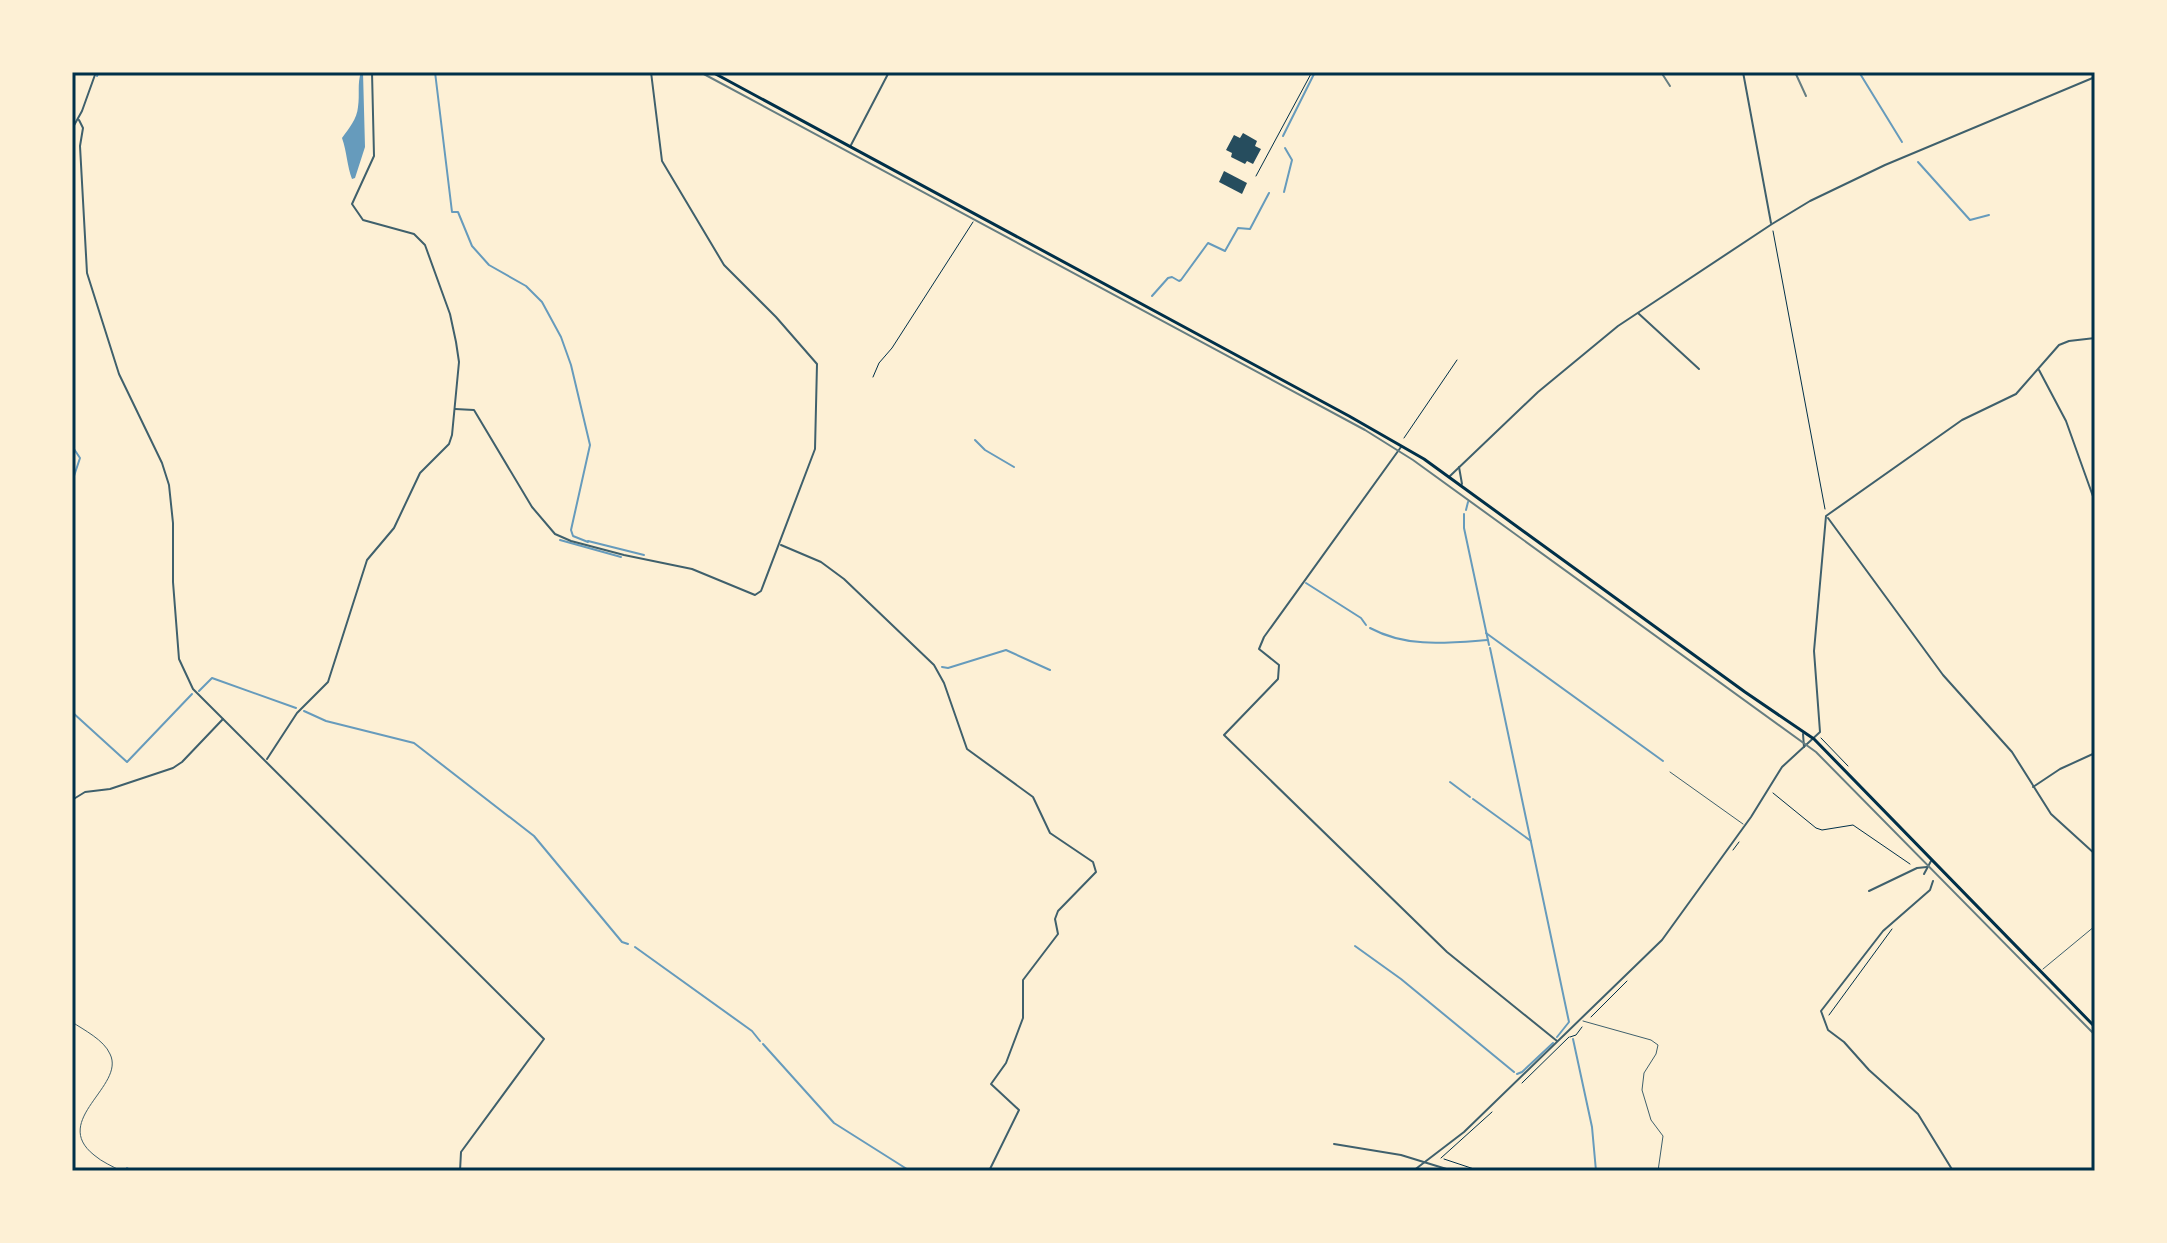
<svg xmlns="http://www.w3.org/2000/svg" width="2167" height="1243" font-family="Quicksand,sans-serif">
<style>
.water{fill:#669bbc}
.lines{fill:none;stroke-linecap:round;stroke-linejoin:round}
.stream{stroke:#669bbc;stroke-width:2}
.building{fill:#264d5e}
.path{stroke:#003049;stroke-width:1}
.service{stroke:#3f606c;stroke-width:1}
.minor{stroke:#3f606c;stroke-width:2}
.tertiary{stroke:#3f606c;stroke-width:2}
.primary{stroke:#003049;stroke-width:3}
.rail{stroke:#657d81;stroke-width:2}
.neatline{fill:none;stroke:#003049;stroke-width:3}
</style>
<rect width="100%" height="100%" fill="#fdf0d5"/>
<!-- water -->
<path class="water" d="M361,72H363L365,147L355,178L352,179C347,166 347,152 342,138C349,128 357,119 358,107C360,94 357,84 361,72Z"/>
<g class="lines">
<!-- stream -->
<g class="stream">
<polyline points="435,72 452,212 458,212 472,246 489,265 526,286 542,302 561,337 571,365 590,445 571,530 573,536 588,542"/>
<polyline points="1859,72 1902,142"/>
<polyline points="97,76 99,72"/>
<polyline points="1283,136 1315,72"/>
<polyline points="1918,162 1970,220 1989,215"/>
<polyline points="1284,192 1292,160 1285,148"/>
<polyline points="1152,296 1168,278 1172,277 1179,281 1181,280 1208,243 1225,251 1238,228 1250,229 1269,193"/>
<polyline points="975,440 985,450 1014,467"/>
<polyline points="72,446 80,458 72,482"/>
<polyline points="1466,510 1468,502"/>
<polyline points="1464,514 1464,528 1489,645"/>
<polyline points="560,540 621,557"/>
<polyline points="588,541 644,555"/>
<polyline points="1306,583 1361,618 1366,625"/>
<path d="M1370,628C1407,648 1447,643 1488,640"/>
<polyline points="1486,633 1663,761"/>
<polyline points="1490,648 1569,1022 1557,1037"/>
<polyline points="942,667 948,668 1006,650 1050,670"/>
<polyline points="199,691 212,678 296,708"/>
<polyline points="304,711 326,721 414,743 534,836 622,942 628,944"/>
<polyline points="72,712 127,762 192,694"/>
<polyline points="1450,782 1470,797"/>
<polyline points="1473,799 1531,841"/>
<polyline points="1355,946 1401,979 1514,1072"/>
<polyline points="635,947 752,1031 760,1041"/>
<polyline points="1573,1039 1592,1127 1596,1171"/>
<polyline points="763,1044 834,1123 910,1171"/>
<polyline points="1517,1074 1522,1072 1553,1043"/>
<polyline points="127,1168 132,1171"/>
</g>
</g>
<!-- building -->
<g class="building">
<polygon points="1243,133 1257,141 1255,146 1261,149 1253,164 1247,161 1245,164 1231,157 1232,153 1226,150 1234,135 1240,138"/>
<polygon points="1224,171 1247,183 1242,194 1219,182"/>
</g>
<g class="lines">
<!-- path -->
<g class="path">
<polyline points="1256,176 1312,72"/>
<polyline points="1773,231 1825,509"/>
<polyline points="873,377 879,363 892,348 973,222"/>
<polyline points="1404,438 1457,360"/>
<polyline points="1821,738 1848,766"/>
<polyline points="1773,793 1816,828 1822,830 1853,825 1910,864"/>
<polyline points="1733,850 1739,842"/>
<polyline points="1829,1015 1892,929"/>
<polyline points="1591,1017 1627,981"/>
<polyline points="1570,1037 1576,1035 1582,1027"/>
<polyline points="1522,1083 1569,1037"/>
<polyline points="1441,1158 1492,1112"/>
<polyline points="1444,1159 1480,1171"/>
</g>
<!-- service -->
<g class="service">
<polyline points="1670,772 1743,824"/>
<polyline points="2043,969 2095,926"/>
<polyline points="1583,1021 1651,1040 1658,1045 1656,1054 1644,1073 1642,1090 1651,1120 1663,1136 1658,1171"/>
<path d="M72,1022C84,1030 104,1040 110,1054C126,1086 50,1120 94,1155C102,1162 112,1166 121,1171"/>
</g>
<!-- minor -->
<g class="minor">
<polyline points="1743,72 1771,223"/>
<polyline points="79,120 83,128 80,146 87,273 119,374 162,463 169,485 173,523 173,582 179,659 193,689 544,1039 461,1152 460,1171"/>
<polyline points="1638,313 1699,369"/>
<polyline points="2039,370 2066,421 2095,502"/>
<polyline points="455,409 474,410 532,507 555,534 571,541 624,555 692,569 755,595 761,591 815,449 817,364 776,317 724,265 662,161 651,72"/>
<polyline points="1401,447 1264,637 1259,649 1279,665 1278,679 1224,735 1447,952 1557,1041"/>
<polyline points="1459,467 1462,484"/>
<polyline points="1450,476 1538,392 1618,326 1772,224 1810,201 1885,165 2095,77"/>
<polyline points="1828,518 1943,675 2012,752 2051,814 2095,854"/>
<polyline points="781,545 821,562 844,579 934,665 944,683 967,749 1033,797 1050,833 1093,862 1096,872 1058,911 1055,919 1058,934 1023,980 1023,1018 1006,1063 991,1084 1019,1110 989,1171"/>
<polyline points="1803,734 1804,747"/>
<polyline points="267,759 297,713 328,682 367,560 394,528 420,473 449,444 452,435 459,362 456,342 450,314 425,245 414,234 363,220 352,204 374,156 372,72"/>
<polyline points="2033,787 2060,769 2095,753"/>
<polyline points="72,800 85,792 110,789 173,768 182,762 223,719"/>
<polyline points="1924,874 1931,861"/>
<polyline points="1933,881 1930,890 1883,931 1821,1011 1828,1030 1844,1042 1869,1070 1918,1114 1953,1171"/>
<polyline points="1869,891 1917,868 1927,867"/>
<polyline points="1334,1144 1401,1155 1453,1171"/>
<polyline points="1413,1171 1464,1132 1662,940 1751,817 1782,767 1820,732 1814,651 1826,516 1962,420 2016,394 2059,345 2069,341 2095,338"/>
</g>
<!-- tertiary -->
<g class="tertiary">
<polyline points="72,129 82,111 96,72"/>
<polyline points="851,145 889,72"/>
</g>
<!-- primary -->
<polyline class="primary" points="712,72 1349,416 1424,459 1745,692 1814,739 2095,1027"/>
<!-- rail -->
<g class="rail">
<polyline points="700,72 1365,430 1413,460 1816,752 2095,1035"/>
<polyline points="1661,72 1670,86"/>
<polyline points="1795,72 1806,96"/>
</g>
</g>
<!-- border -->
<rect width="2167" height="1243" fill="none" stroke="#fdf0d5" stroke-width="148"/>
<rect x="74" y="74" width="2019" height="1095" class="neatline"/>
</svg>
